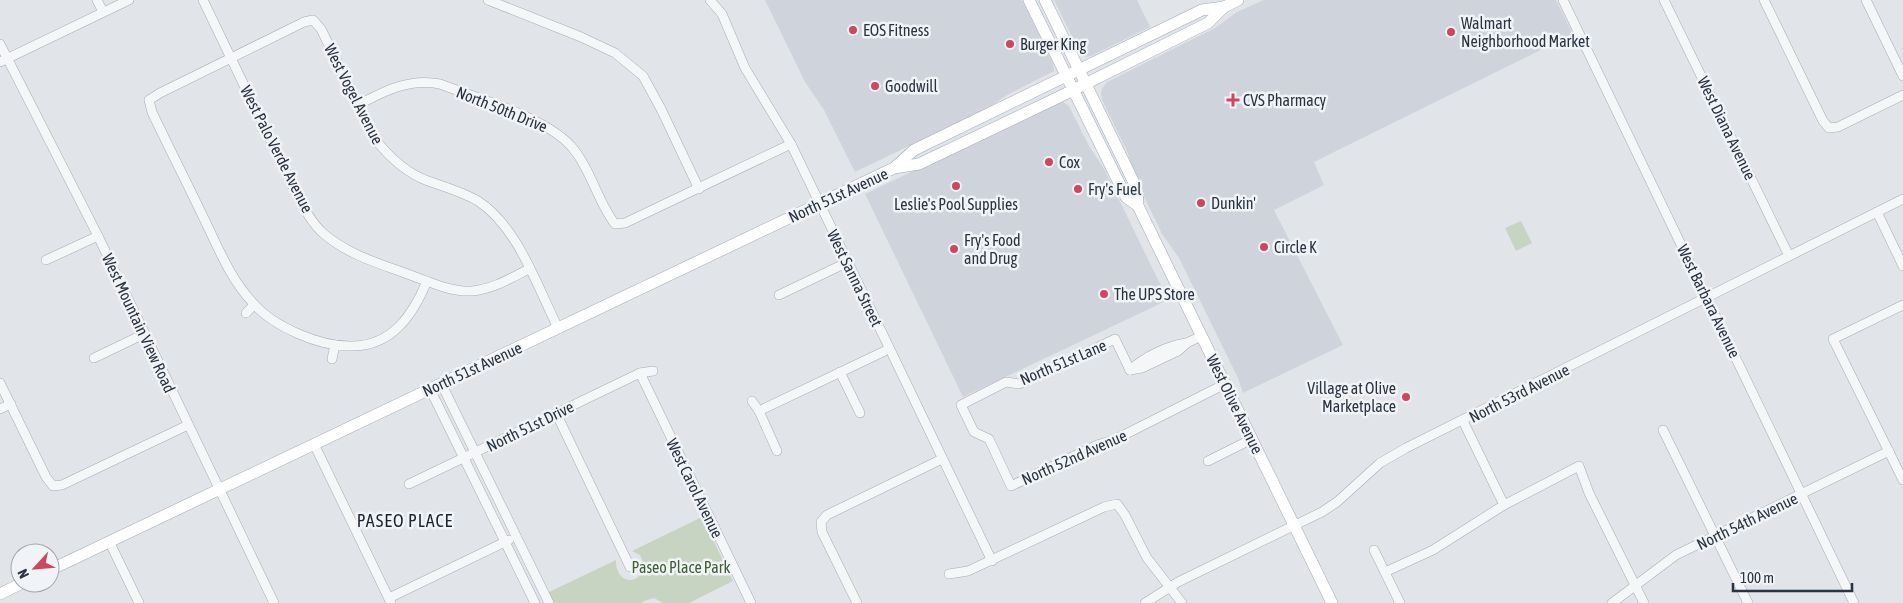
<svg xmlns="http://www.w3.org/2000/svg" width="1903" height="603" font-family="'Asap Condensed',sans-serif">
<style>
.built{fill:#cfd4dc}
.green{fill:#c8d4c2}
.lines{fill:none;stroke-linecap:round;stroke-linejoin:round}
.minor-casing{stroke:#a6acb4;stroke-width:10}
.major-casing{stroke:#a0aab6;stroke-width:12}
.minor{stroke:#f4f6f8;stroke-width:9}
.major{stroke:#fff;stroke-width:11}
.poi-dot{fill:#cf4661;stroke:#f1f4f7;stroke-width:2}
.labels{text-anchor:middle;dominant-baseline:central;stroke-width:5;stroke-linejoin:round;paint-order:stroke}
.poi-label{font-size:16px;fill:#293342;stroke:#f1f4f7;text-anchor:start}
.street-label{font-size:16px;fill:#293342;stroke:#f1f4f7}
.park-label{font-size:16px;fill:#405e36;stroke:#f1f4f7}
.neighbourhood-label{font-size:18px;letter-spacing:1px;fill:#1b2433;stroke:#f1f4f7}
</style>
<rect width="100%" height="100%" fill="#e1e5ea"/>
<!-- built -->
<g class="built">
<polygon points="765,0 1022,0 1053,63 1054,71 1007,95 990,107 855,172 824,110 805,82"/>
<polygon points="1054,0 1137,0 1150,27 1091,56 1084,57 1081,55"/>
<polygon points="1264,0 1556,0 1573,34 1314,162 1324,185 1274,210 1343,345 1243,393 1238,378 1179,258 1162,234 1137,182 1127,151 1102,100 1101,93 1102,88 1107,82 1215,28 1237,12"/>
<polygon points="1057,102 1063,102 1069,106 1089,146 1103,167 1168,300 963,397 865,194"/>
</g>
<!-- green -->
<g class="green">
<polygon points="1521,221 1532,243 1516,251 1505,228"/>
<path d="M702,517L733,581L689,603H663L654,598L644,601L642,603H552L547,593L616,560C615,582 637,588 645,567L640,555L632,551Z"/>
</g>
<g class="lines">
<defs>
<g id="minor">
<polyline points="97,0 103,12"/>
<path d="M203,0L294,189C302,204 311,223 324,234C350,256 381,264 413,276C432,283 451,292 472,291C493,289 511,278 529,269"/>
<polyline points="488,0 581,37 615,53 643,76 661,109 699,189"/>
<polyline points="710,0 722,14 745,68 791,144 992,561"/>
<polyline points="1563,0 1854,603"/>
<polyline points="1664,0 1789,256"/>
<polyline points="1764,0 1823,121 1829,128 1838,127 1903,95"/>
<polyline points="1866,0 1903,76"/>
<polyline points="0,44 98,236 274,603"/>
<polyline points="0,62 129,0"/>
<path d="M358,105C384,91 409,78 440,84C478,99 551,118 575,151C592,173 598,202 615,224L625,223L791,144"/>
<polyline points="1877,212 1903,266"/>
<polyline points="46,260 98,236"/>
<path d="M427,281C413,315 392,346 352,346C320,347 274,327 253,303C232,281 220,252 207,225C189,187 170,150 152,112L149,100L160,93L304,22L313,20L321,29L375,139C390,158 406,173 428,181C445,187 463,192 478,201C518,227 537,286 558,328"/>
<polyline points="779,295 848,262"/>
<polyline points="1903,305 1833,339 1903,480"/>
<polyline points="246,313 254,305"/>
<polyline points="94,358 144,334"/>
<polyline points="332,359 335,345"/>
<polyline points="1130,370 1115,339 1019,384 1006,382 961,405 974,432 989,439 1011,486 1097,445 1114,440 1225,384"/>
<polyline points="1130,370 1142,368 1178,351 1187,343 1201,336"/>
<path d="M1130,370C1144,357 1167,346 1186,343"/>
<polyline points="840,372 860,413"/>
<polyline points="640,373 751,603"/>
<polyline points="0,383 46,477 53,486 62,485 188,425"/>
<polyline points="441,383 549,603"/>
<polyline points="430,389 535,603"/>
<polyline points="752,401 759,411 777,451"/>
<polyline points="0,409 11,404"/>
<polyline points="759,411 889,349"/>
<polyline points="556,413 630,567"/>
<polyline points="1463,421 1504,505"/>
<polyline points="1663,430 1748,603"/>
<polyline points="314,444 391,603"/>
<polyline points="1208,461 1252,439"/>
<polyline points="409,484 640,373 653,371"/>
<polyline points="109,541 139,603"/>
<polyline points="1374,550 1400,603"/>
<polyline points="1385,572 1433,550 1504,505 1579,466 1589,493 1644,603"/>
<polyline points="949,574 968,571 1104,507 1117,504 1125,515 1147,558 1182,603"/>
<polyline points="389,598 509,540"/>
<polyline points="857,603 822,532 821,522 827,515 942,459"/>
<polyline points="1145,603 1178,582 1322,512 1337,502 1380,463 1406,448 1903,199"/>
<polyline points="1612,603 1676,555 1889,451"/>
</g>
<g id="major">
<polyline points="1029,0 1126,197 1138,206"/>
<polyline points="1045,0 1137,189 1138,206 1332,603"/>
<polyline points="894,168 914,150 1202,10 1224,7"/>
<polyline points="50,570 894,168 919,164 1061,96 1208,23 1224,7 1238,0"/>
<polyline points="0,594 22,583"/>
</g>
</defs>
<!-- minor casing -->
<use href="#minor" class="minor-casing"/>
<!-- major casing -->
<use href="#major" class="major-casing"/>
<!-- minor -->
<use href="#minor" class="minor"/>
<!-- major -->
<use href="#major" class="major"/>
</g>
<!-- markers -->
<g class="poi-dot">
<circle cx="853" cy="30" r="5"/>
<circle cx="1451" cy="32" r="5"/>
<circle cx="1010" cy="44" r="5"/>
<circle cx="875" cy="86" r="5"/>
<path d="M1230.5 92.5h5v5h5v5h-5v5h-5v-5h-5v-5h5z"/>
<circle cx="1049" cy="162" r="5"/>
<circle cx="956" cy="186" r="5"/>
<circle cx="1078" cy="189" r="5"/>
<circle cx="1201" cy="203" r="5"/>
<circle cx="1264" cy="247" r="5"/>
<circle cx="954" cy="249" r="5"/>
<circle cx="1104" cy="294" r="5"/>
<circle cx="1406" cy="397" r="5"/>
</g>
<g class="labels">
<!-- poi labels -->
<g class="poi-label">
<text x="1461" y="23">Walmart<tspan x="1461" dy="18">Neighborhood Market</tspan></text>
<text x="863" y="30">EOS Fitness</text>
<text x="1020" y="44">Burger King</text>
<text x="885" y="86">Goodwill</text>
<text x="1243" y="100">CVS Pharmacy</text>
<text x="1059" y="162">Cox</text>
<text x="1088" y="189">Fry's Fuel</text>
<text x="1211" y="203">Dunkin'</text>
<text x="956" y="204" text-anchor="middle">Leslie's Pool Supplies</text>
<text x="964" y="240">Fry's Food<tspan x="964" dy="18">and Drug</tspan></text>
<text x="1274" y="247">Circle K</text>
<text x="1114" y="294">The UPS Store</text>
<text x="1396" y="388" text-anchor="end">Village at Olive<tspan x="1396" dy="18">Marketplace</tspan></text>
</g>
<!-- street labels -->
<g class="street-label">
<text transform="translate(354 94) rotate(63)">West Vogel Avenue</text>
<text transform="translate(502 109) rotate(22)">North 50th Drive</text>
<text transform="translate(1727 128) rotate(64)">West Diana Avenue</text>
<text transform="translate(277 149) rotate(63)">West Palo Verde Avenue</text>
<text transform="translate(838 195) rotate(-25)">North 51st Avenue</text>
<text transform="translate(855 278) rotate(64)">West Sanna Street</text>
<text transform="translate(1709 301) rotate(64)">West Barbara Avenue</text>
<text transform="translate(139 323) rotate(65)">West Mountain View Road</text>
<text transform="translate(1063 362) rotate(-23)">North 51st Lane</text>
<text transform="translate(472 369) rotate(-25)">North 51st Avenue</text>
<text transform="translate(1519 393) rotate(-27)">North 53rd Avenue</text>
<text transform="translate(1235 404) rotate(64)">West Olive Avenue</text>
<text transform="translate(530 426) rotate(-26)">North 51st Drive</text>
<text transform="translate(1074 457) rotate(-24)">North 52nd Avenue</text>
<text transform="translate(695 488) rotate(64)">West Carol Avenue</text>
<text transform="translate(1747 521) rotate(-26)">North 54th Avenue</text>
</g>
<!-- park labels -->
<g class="park-label">
<text x="681" y="567">Paseo Place Park</text>
</g>
<!-- neighbourhood labels -->
<g class="neighbourhood-label">
<text x="405" y="520">PASEO PLACE</text>
</g>
</g>
<!-- north arrow -->
<g transform="translate(35 568) rotate(244)"><circle r="24" fill="#f1f4f7" stroke="#a1a7af"/>
<path d="M0-4L9 19L0 12L-9 19Z" fill="#cf4661"/>
<text y="-8" font-size="14" font-weight="bold" text-anchor="middle" fill="#293342">N</text>
</g>
<!-- scale -->
<path d="M1733 583v8h119v-8" fill="none" stroke="#293342" stroke-width="2.5"/>
<text x="1740" y="583" font-size="15" fill="#293342" stroke="#f1f4f7" stroke-width="4" paint-order="stroke">100 m</text>
</svg>
